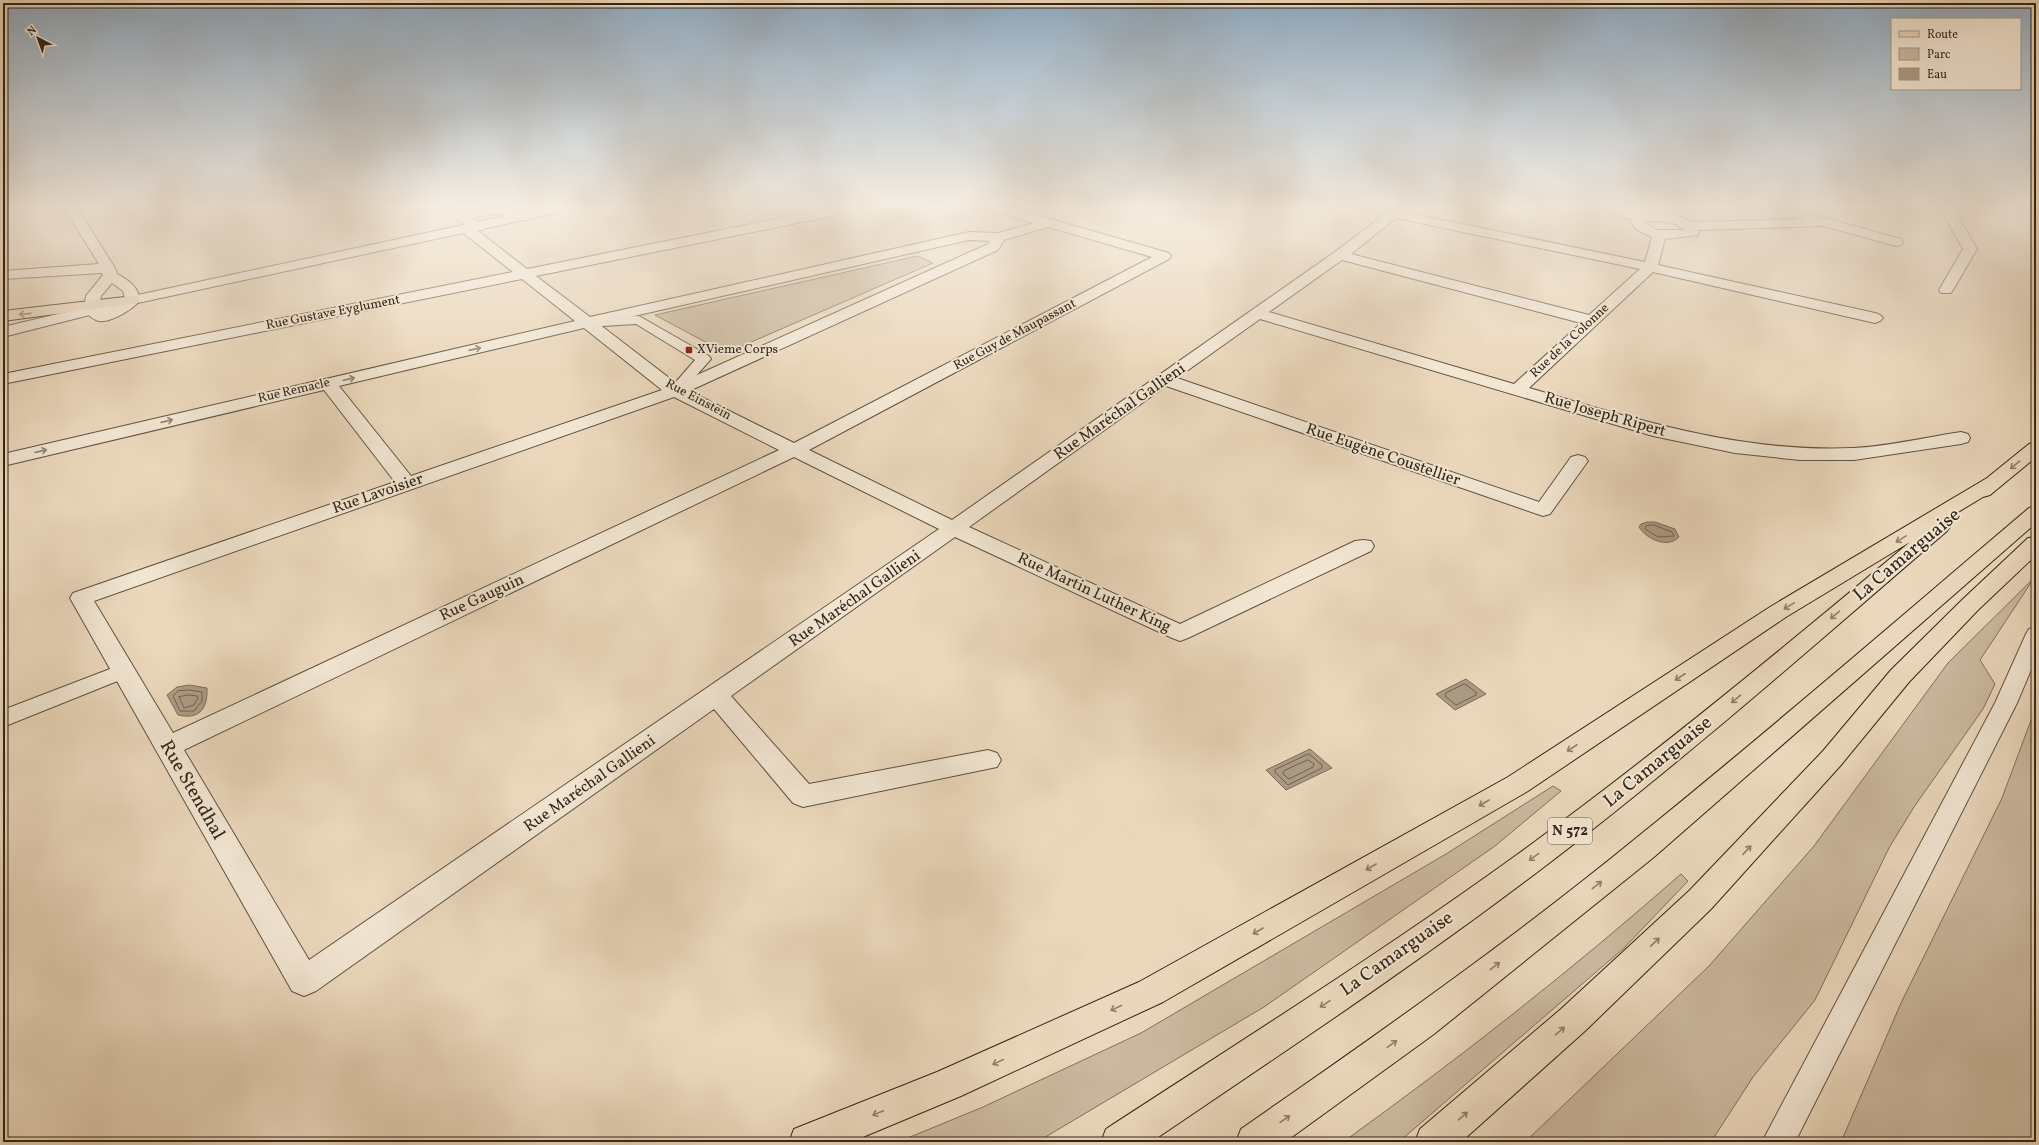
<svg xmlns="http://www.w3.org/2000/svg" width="2039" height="1145" font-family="Vollkorn,serif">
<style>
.green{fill:#ccbaa0;stroke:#7f705c}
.water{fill:#ac9b84;stroke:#7b6c58}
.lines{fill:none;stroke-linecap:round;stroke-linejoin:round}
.shore{stroke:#6f604e;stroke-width:1}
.service-casing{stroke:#605240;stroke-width:2}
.minor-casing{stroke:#605240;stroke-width:2}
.tertiary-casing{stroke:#605240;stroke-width:2}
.primary-casing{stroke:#322517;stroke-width:2}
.trunk-casing{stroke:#322517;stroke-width:2}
.service{fill:#f2e6d3;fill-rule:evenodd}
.minor{fill:#f2e6d3;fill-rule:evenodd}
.tertiary{fill:#f2e6d3;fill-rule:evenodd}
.primary{fill:#ebd8bc;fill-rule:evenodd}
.trunk{fill:#ebd8bc;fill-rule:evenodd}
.oneway{stroke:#8e7e6a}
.oneway2{stroke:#928675}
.poi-dot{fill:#8f2418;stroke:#f2e6d3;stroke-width:1.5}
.labels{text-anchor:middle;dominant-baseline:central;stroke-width:4;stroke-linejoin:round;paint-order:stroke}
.far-street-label{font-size:13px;fill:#322517;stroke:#f2e6d3}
.far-poi-label{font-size:13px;fill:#322517;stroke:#f2e6d3;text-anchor:start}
.shield{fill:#f2e6d3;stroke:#6c5f4f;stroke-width:1}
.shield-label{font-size:15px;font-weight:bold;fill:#322517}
.street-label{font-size:16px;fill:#322517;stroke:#f2e6d3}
.near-street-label{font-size:19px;fill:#322517;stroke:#f2e6d3}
</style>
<rect width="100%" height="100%" fill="#ebd8bc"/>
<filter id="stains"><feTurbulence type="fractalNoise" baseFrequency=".005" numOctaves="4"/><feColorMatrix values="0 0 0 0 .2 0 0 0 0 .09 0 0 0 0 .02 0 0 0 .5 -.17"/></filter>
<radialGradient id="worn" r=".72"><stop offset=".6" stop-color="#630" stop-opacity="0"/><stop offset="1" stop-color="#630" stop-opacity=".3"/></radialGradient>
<!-- green -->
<g class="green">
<polygon points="917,256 933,263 726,353 655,315"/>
<polygon points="2034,578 1980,660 1995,684 1983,709 1914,807 1890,846 1815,1000 1753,1077 1711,1142 1525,1142 1709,966 1814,846 1948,663"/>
<polygon points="2036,707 2036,1142 1841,1142 1901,1003 2002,798"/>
<polygon points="1553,786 1561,791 1495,846 1264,1007 1037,1142 898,1142 983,1107 1141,1033 1446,854"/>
<path d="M1681,874L1688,881L1624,948L1401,1140L1398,1142H1343C1460,1058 1573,969 1681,874Z"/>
</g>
<!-- water -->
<g class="water">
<path d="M1647,522H1655L1675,529L1679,537C1668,549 1646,539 1639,527L1641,524Z"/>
<polygon points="1466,679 1486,694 1455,710 1436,694"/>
<path d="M189,685L207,688C208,709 199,720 178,715L167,695L177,687Z"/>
<polygon points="1310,749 1332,768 1286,790 1266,770"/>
</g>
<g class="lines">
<!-- shore -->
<g class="shore">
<polygon points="1654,525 1672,532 1674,536 1658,537 1645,529 1646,526"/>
<polygon points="1465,684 1476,692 1476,695 1456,705 1445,696 1446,693"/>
<polygon points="189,690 202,692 202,701 194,711 180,711 173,696 178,691"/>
<polygon points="189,695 197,696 198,698 194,705 184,708 179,697"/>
<polygon points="1309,754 1322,765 1322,768 1288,785 1275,772 1275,770"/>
<polygon points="1308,760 1314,764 1313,767 1289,779 1283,774 1284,771"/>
</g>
<defs>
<g id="service">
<polygon points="639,316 709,356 711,359 680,394 670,394 668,391 695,360 636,324 586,327 581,326 579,323 581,320 586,319"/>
<polygon points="2036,627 2036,658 2017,703 1795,1142 1762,1142 1995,703 2026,634 2029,629"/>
<polygon points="123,664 130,666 134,671 130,676 3,727 3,710"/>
</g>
<g id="minor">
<path d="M64,208H77L115,268L117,274C128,280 138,286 140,300C134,309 110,323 99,321C94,320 88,315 84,310L86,296L103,275L102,273L3,279V271L99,264ZM112,283L123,291L125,299L118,305L103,311L99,308L101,296Z"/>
<path d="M439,208H455L461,212L483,208H507L532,213L533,216L532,219L527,220L496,214L472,218L486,227L484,230H477L527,269L831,208H858L852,212L536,276L590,317L969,232L998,233L1034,223L993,211L991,208H1012L1169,253L1171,256L1169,259L809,450L952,520L1335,252L1393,208H1408L1404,212L1645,262L1652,237L1637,230L1631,222L1632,220L1605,211L1603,208H1623L1641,214L1676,215L1693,222L1804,219L1805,215L1810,214L1901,239L1903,242L1901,245L1896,246L1824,226L1699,230L1698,235L1665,239L1658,265L1875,313L1880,315L1883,318L1880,321L1875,323L1653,272L1529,388C1635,419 1740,453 1853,448C1886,447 1927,437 1961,432L1968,434L1970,438L1968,442L1961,444L1854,460H1800L1735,453L1653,436L1260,319L1177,378L1539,502L1571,457L1578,455L1585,457L1588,461L1550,514L1543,516L1166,386L969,527L1180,624L1355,541L1363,540L1371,541L1374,546L1371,551L1188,638L1180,641L1172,638L955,537L731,696L809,784L988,750L997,753L1001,760L997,767L803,807L793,803L714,709L316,991L304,996L292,991L70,598L73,593L395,482L324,390L3,466V454L575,321L522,279L3,384V374L513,272L462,232L460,229L466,225ZM1396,218L1640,269L1589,315L1351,254ZM1656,221L1673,223L1686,230H1657L1644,222ZM1048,227L1152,257L794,443L689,391L998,250L1004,240ZM969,240L990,241L988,244L677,384L599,324ZM1342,260L1581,323L1514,384L1269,312ZM584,328L662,390L411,476L339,386ZM674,397L779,450L173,733L94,601ZM794,457L939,529L309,960L184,750Z"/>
<polygon points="1940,208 1953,208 1977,249 1953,290 1951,293 1941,293 1939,290 1963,249"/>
</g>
<polygon id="tertiary" points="542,208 567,208 561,212 133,304 3,337 3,327 133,296"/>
<polygon id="primary" points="133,296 138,297 140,300 138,303 3,321 3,311"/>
<g id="trunk">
<path d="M2036,442V457L1990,495L1983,497L1943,521L1947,523L1950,527L1947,531C1813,646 1681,763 1540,870C1414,966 1282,1053 1151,1142H1101L1106,1129C1244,1039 1384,951 1518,854C1653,756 1782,649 1910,542L1786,617L1528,791L1163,1002L961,1096L851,1142H789L794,1129L937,1072L1139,982L1508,777L1770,607L1987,478L2029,444Z"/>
<path d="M2036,506V523L1654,857L1434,1034L1285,1142H1236L1241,1129C1375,1036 1509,942 1635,839C1769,731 1898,619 2029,508Z"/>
<polygon points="2036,537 2036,555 1978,610 1909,682 1841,765 1711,909 1585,1031 1461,1142 1415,1142 1420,1129 1561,1009 1689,891 1823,751 1891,670 1962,600 2028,538"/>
</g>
</defs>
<!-- service casing -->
<use href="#service" class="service-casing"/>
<!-- minor casing -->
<use href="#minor" class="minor-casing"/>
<!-- tertiary casing -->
<use href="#tertiary" class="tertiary-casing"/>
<!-- primary casing -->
<use href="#primary" class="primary-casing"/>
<!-- trunk casing -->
<use href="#trunk" class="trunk-casing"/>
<!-- service -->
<use href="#service" class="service"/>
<!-- minor -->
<use href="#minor" class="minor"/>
<!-- tertiary -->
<use href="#tertiary" class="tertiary"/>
<!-- primary -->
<use href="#primary" class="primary"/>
<!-- trunk -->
<use href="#trunk" class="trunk"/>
</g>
<!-- one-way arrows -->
<defs><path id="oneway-shaft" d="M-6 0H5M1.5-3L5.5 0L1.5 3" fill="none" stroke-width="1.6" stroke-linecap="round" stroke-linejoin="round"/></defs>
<g class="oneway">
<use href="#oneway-shaft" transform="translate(25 314) rotate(174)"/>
<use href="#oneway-shaft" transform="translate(2015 465) rotate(141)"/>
<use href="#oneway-shaft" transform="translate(1901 539) rotate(149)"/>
<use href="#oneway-shaft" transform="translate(1789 606) rotate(149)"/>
<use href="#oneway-shaft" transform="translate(1835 615) rotate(140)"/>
<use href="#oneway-shaft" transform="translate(1680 677) rotate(147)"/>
<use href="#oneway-shaft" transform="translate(1736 699) rotate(141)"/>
<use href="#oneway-shaft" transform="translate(1572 748) rotate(147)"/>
<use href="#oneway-shaft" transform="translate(1484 803) rotate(150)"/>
<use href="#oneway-shaft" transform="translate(1747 850) rotate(-47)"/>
<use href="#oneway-shaft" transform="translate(1534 857) rotate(144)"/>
<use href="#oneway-shaft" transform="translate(1371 867) rotate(150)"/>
<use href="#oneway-shaft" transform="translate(1597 885) rotate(-38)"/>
<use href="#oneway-shaft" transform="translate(1258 931) rotate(150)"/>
<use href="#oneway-shaft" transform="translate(1655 942) rotate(-43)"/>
<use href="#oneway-shaft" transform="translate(1495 966) rotate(-38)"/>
<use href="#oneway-shaft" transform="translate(1325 1004) rotate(146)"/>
<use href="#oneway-shaft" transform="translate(1116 1008) rotate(155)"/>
<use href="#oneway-shaft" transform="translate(1560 1031) rotate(-41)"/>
<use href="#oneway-shaft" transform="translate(1392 1044) rotate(-35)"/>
<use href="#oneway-shaft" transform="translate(998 1062) rotate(155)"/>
<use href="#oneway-shaft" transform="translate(878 1113) rotate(158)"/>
<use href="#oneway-shaft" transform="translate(1463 1116) rotate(-41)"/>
<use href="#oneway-shaft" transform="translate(1285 1119) rotate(-35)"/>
</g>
<g class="oneway2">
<use href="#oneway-shaft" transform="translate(475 349) rotate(-13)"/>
<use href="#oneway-shaft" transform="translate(349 379) rotate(-13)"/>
<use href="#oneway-shaft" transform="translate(167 421) rotate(-13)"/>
<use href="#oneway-shaft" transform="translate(41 451) rotate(-13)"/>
</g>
<!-- sky -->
<linearGradient id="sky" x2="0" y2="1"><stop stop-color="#90aac0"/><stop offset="0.56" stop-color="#f6ede1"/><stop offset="1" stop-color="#f6ede1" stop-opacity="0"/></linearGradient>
<rect width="2039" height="369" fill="url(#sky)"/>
<!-- markers -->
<rect class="poi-dot" x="685" y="346" width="8" height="8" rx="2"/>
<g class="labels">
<!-- far-street labels -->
<g class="far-street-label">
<text transform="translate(333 313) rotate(-11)">Rue Gustave Eyglument</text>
<text transform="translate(1015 335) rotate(-28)">Rue Guy de Maupassant</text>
<text transform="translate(1570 341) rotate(-43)">Rue de la Colonne</text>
<text transform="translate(294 391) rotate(-13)">Rue Remacle</text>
<text transform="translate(698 400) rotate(28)">Rue Einstein</text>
</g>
<!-- far-poi labels -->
<g class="far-poi-label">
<text x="697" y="350">XVieme Corps</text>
</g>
<!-- shield labels -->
<rect class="shield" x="1548" y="818" width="44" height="26" rx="3"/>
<g class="shield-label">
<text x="1570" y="831">N 572</text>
</g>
<!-- street labels -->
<g class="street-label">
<text transform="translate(1120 412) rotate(-35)">Rue Maréchal Gallieni</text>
<text transform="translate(1605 415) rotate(16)">Rue Joseph Ripert</text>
<text transform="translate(1383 455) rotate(19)">Rue Eugène Coustellier</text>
<text transform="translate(378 494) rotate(-19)">Rue Lavoisier</text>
<text transform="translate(1094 593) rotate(25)">Rue Martin Luther King</text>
<text transform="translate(482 598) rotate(-25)">Rue Gauguin</text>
<text transform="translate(855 599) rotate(-35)">Rue Maréchal Gallieni</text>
<text transform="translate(590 784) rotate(-35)">Rue Maréchal Gallieni</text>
</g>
<!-- near-street labels -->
<g class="near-street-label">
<text transform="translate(1907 555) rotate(-40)">La Camarguaise</text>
<text transform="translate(1658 762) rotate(-39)">La Camarguaise</text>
<text transform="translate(192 790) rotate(60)">Rue Stendhal</text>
<text transform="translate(1397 954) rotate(-35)">La Camarguaise</text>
</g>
</g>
<!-- margin -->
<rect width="2039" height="1145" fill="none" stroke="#ebd8bc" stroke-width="16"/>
<rect x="4" y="4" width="2031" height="1137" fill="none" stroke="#322517" stroke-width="2"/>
<rect x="8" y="8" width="2023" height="1129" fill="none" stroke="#322517"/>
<!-- legend -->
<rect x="1891" y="18" width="130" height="72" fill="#f2e6d3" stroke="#a59988"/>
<rect x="1899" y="31" width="20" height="6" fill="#ebd8bc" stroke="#a59988"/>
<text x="1927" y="38" font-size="12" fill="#322517">Route</text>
<rect x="1899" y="48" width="20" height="12" fill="#ccbaa0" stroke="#a59988"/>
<text x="1927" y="58" font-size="12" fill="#322517">Parc</text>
<rect x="1899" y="68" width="20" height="12" fill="#ac9b84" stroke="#a59988"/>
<text x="1927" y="78" font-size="12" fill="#322517">Eau</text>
<!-- north arrow -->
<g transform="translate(38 38) rotate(319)" stroke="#f2e6d3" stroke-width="3" paint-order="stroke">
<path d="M0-3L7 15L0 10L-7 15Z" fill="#322517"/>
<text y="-6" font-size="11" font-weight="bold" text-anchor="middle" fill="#322517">N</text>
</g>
<rect width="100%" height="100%" filter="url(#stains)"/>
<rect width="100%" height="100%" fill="url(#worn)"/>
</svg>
